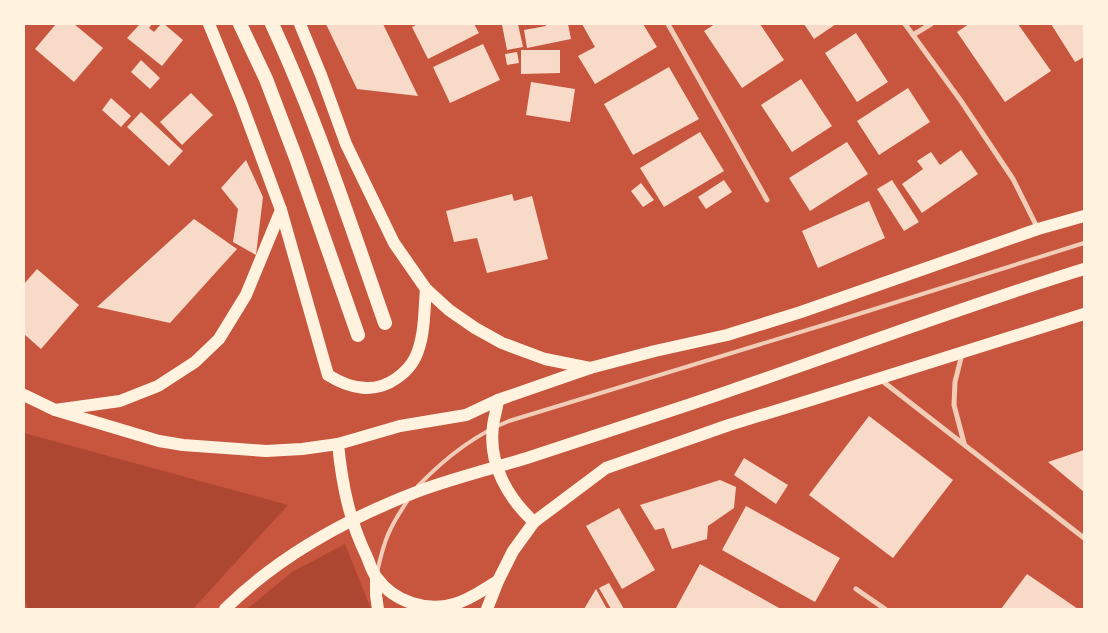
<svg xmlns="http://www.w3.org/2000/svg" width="1108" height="633" font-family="Literata,serif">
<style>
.green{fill:#ae4732}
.building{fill:#f7dbc8}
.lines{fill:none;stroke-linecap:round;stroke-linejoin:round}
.service{stroke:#f1ccb7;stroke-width:4}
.minor{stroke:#f1ccb7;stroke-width:5}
.primary{stroke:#fff3e0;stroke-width:12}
.trunk{stroke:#fff3e0;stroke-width:14}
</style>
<rect width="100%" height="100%" fill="#c8553d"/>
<!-- green -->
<g class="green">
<polygon points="24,433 288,505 193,609 28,609 24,596"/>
<polygon points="345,544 371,609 247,609 292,572"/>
</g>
<!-- building -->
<g class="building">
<polygon points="56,24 74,24 103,48 74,82 35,49"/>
<polygon points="140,24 152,24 149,28 154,32 161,24 164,24 183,40 162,66 127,38"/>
<polygon points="326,24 383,24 418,96 357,89"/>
<polygon points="418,24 474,24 479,33 428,59 412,27"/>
<polygon points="507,24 518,24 523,47 507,50 502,25"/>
<polygon points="545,24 568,24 571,39 527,48 524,30 546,26"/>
<polygon points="582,24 643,24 657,47 595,84 578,56 595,47"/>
<polygon points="715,24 760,24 784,60 742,88 704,31"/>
<polygon points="804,24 836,24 814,39"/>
<polygon points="969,24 1018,24 1051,71 1005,102 957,32"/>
<polygon points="1051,24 1084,24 1084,57 1075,62"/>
<polygon points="856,33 888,82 857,102 825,53"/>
<polygon points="483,44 500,80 450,103 433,67"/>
<polygon points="521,50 560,50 560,73 521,74"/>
<polygon points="517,52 519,63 507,65 505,54"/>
<polygon points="141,60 160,78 150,89 131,72"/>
<polygon points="669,67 699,119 633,155 604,104"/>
<polygon points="801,79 832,126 792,152 761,105"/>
<polygon points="531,82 575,89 570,122 526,115"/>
<polygon points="908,88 930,122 879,155 857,121"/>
<polygon points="191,93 213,115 182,145 160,122"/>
<polygon points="111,98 131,116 121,127 102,110"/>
<polygon points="141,112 183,151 169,166 127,127"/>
<polygon points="700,132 724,171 664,207 640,168"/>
<polygon points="847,142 868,174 810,211 789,178"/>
<polygon points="961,150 978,174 922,213 902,184 923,169 917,161 931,152 940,165"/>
<polygon points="246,160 263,197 256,255 233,242 238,209 221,188"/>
<polygon points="724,180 732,192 706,209 698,197"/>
<polygon points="892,180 919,222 904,231 877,189"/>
<polygon points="641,183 654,200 643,207 631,191"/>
<polygon points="512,194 514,201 532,196 548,259 487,273 477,238 454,242 446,211"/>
<polygon points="869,201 885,238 818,268 802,231"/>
<polygon points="194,219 237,249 170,323 97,307"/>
<polygon points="37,269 79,305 41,349 24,334 24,284"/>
<polygon points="869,416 953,480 893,558 809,495"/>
<polygon points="1084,450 1084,492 1048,462"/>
<polygon points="744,458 788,485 776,504 734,475"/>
<polygon points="720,480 736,487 734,508 708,526 707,539 672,549 664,528 655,530 640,505"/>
<polygon points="746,506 840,558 815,602 722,550"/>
<polygon points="619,508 655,570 622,589 586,526"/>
<polygon points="700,564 781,609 678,609 676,608"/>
<polygon points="1027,574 1078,609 1001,609"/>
<polygon points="609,583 624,609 611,609 599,588"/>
<polygon points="596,589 607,609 584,609"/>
</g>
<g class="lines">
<!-- service -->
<g class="service">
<path d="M418,486C444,459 474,435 509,421L830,323L1084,243"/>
<path d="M377,573C384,540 389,528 408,500"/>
</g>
<!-- minor -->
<g class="minor">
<polyline points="668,24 767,200"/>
<polyline points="905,24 961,101 1013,179 1038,229"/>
<polyline points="913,35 931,24"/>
<polyline points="962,354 955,382 954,405 964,443"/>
<polyline points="881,380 1084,538"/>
<polyline points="856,589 885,609"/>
</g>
<!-- primary -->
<g class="primary">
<path d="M209,24L241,102L281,210L328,375C350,389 375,394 397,378C404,373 411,366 415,358C425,338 424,311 426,289"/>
<polyline points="300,24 321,75 346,144 394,243 426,289 449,310 475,328 502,343 545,359 590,368"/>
<polyline points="24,395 55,410 159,441 183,445 266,451 302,449 338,444"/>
<path d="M498,400C497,409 494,417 493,426C488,464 508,498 534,522"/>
<polyline points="55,410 120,401 158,386 195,362 219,339 246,295 281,210"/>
<polyline points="376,578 376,595 378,609"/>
<path d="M498,581C484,589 470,600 454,604C427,612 394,602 377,578C372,572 370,564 367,557C349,520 342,484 338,444L400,426L466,415L498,400L590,368L655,351L727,335L801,312L1038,229L1084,216"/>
<path d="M225,609C280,555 348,518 419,491C454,478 491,469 527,458C581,440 636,422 691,404C822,360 952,310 1084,269"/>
<polyline points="487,609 498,581 513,551 534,522 606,468 729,425 811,400 1084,314"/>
</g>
<!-- trunk -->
<g class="trunk">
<polyline points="240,24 266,79 296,158 358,335"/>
<path d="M272,24C317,121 350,223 385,323"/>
</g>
</g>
<!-- border -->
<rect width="1108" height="633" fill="none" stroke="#fff3e0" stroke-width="50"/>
</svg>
